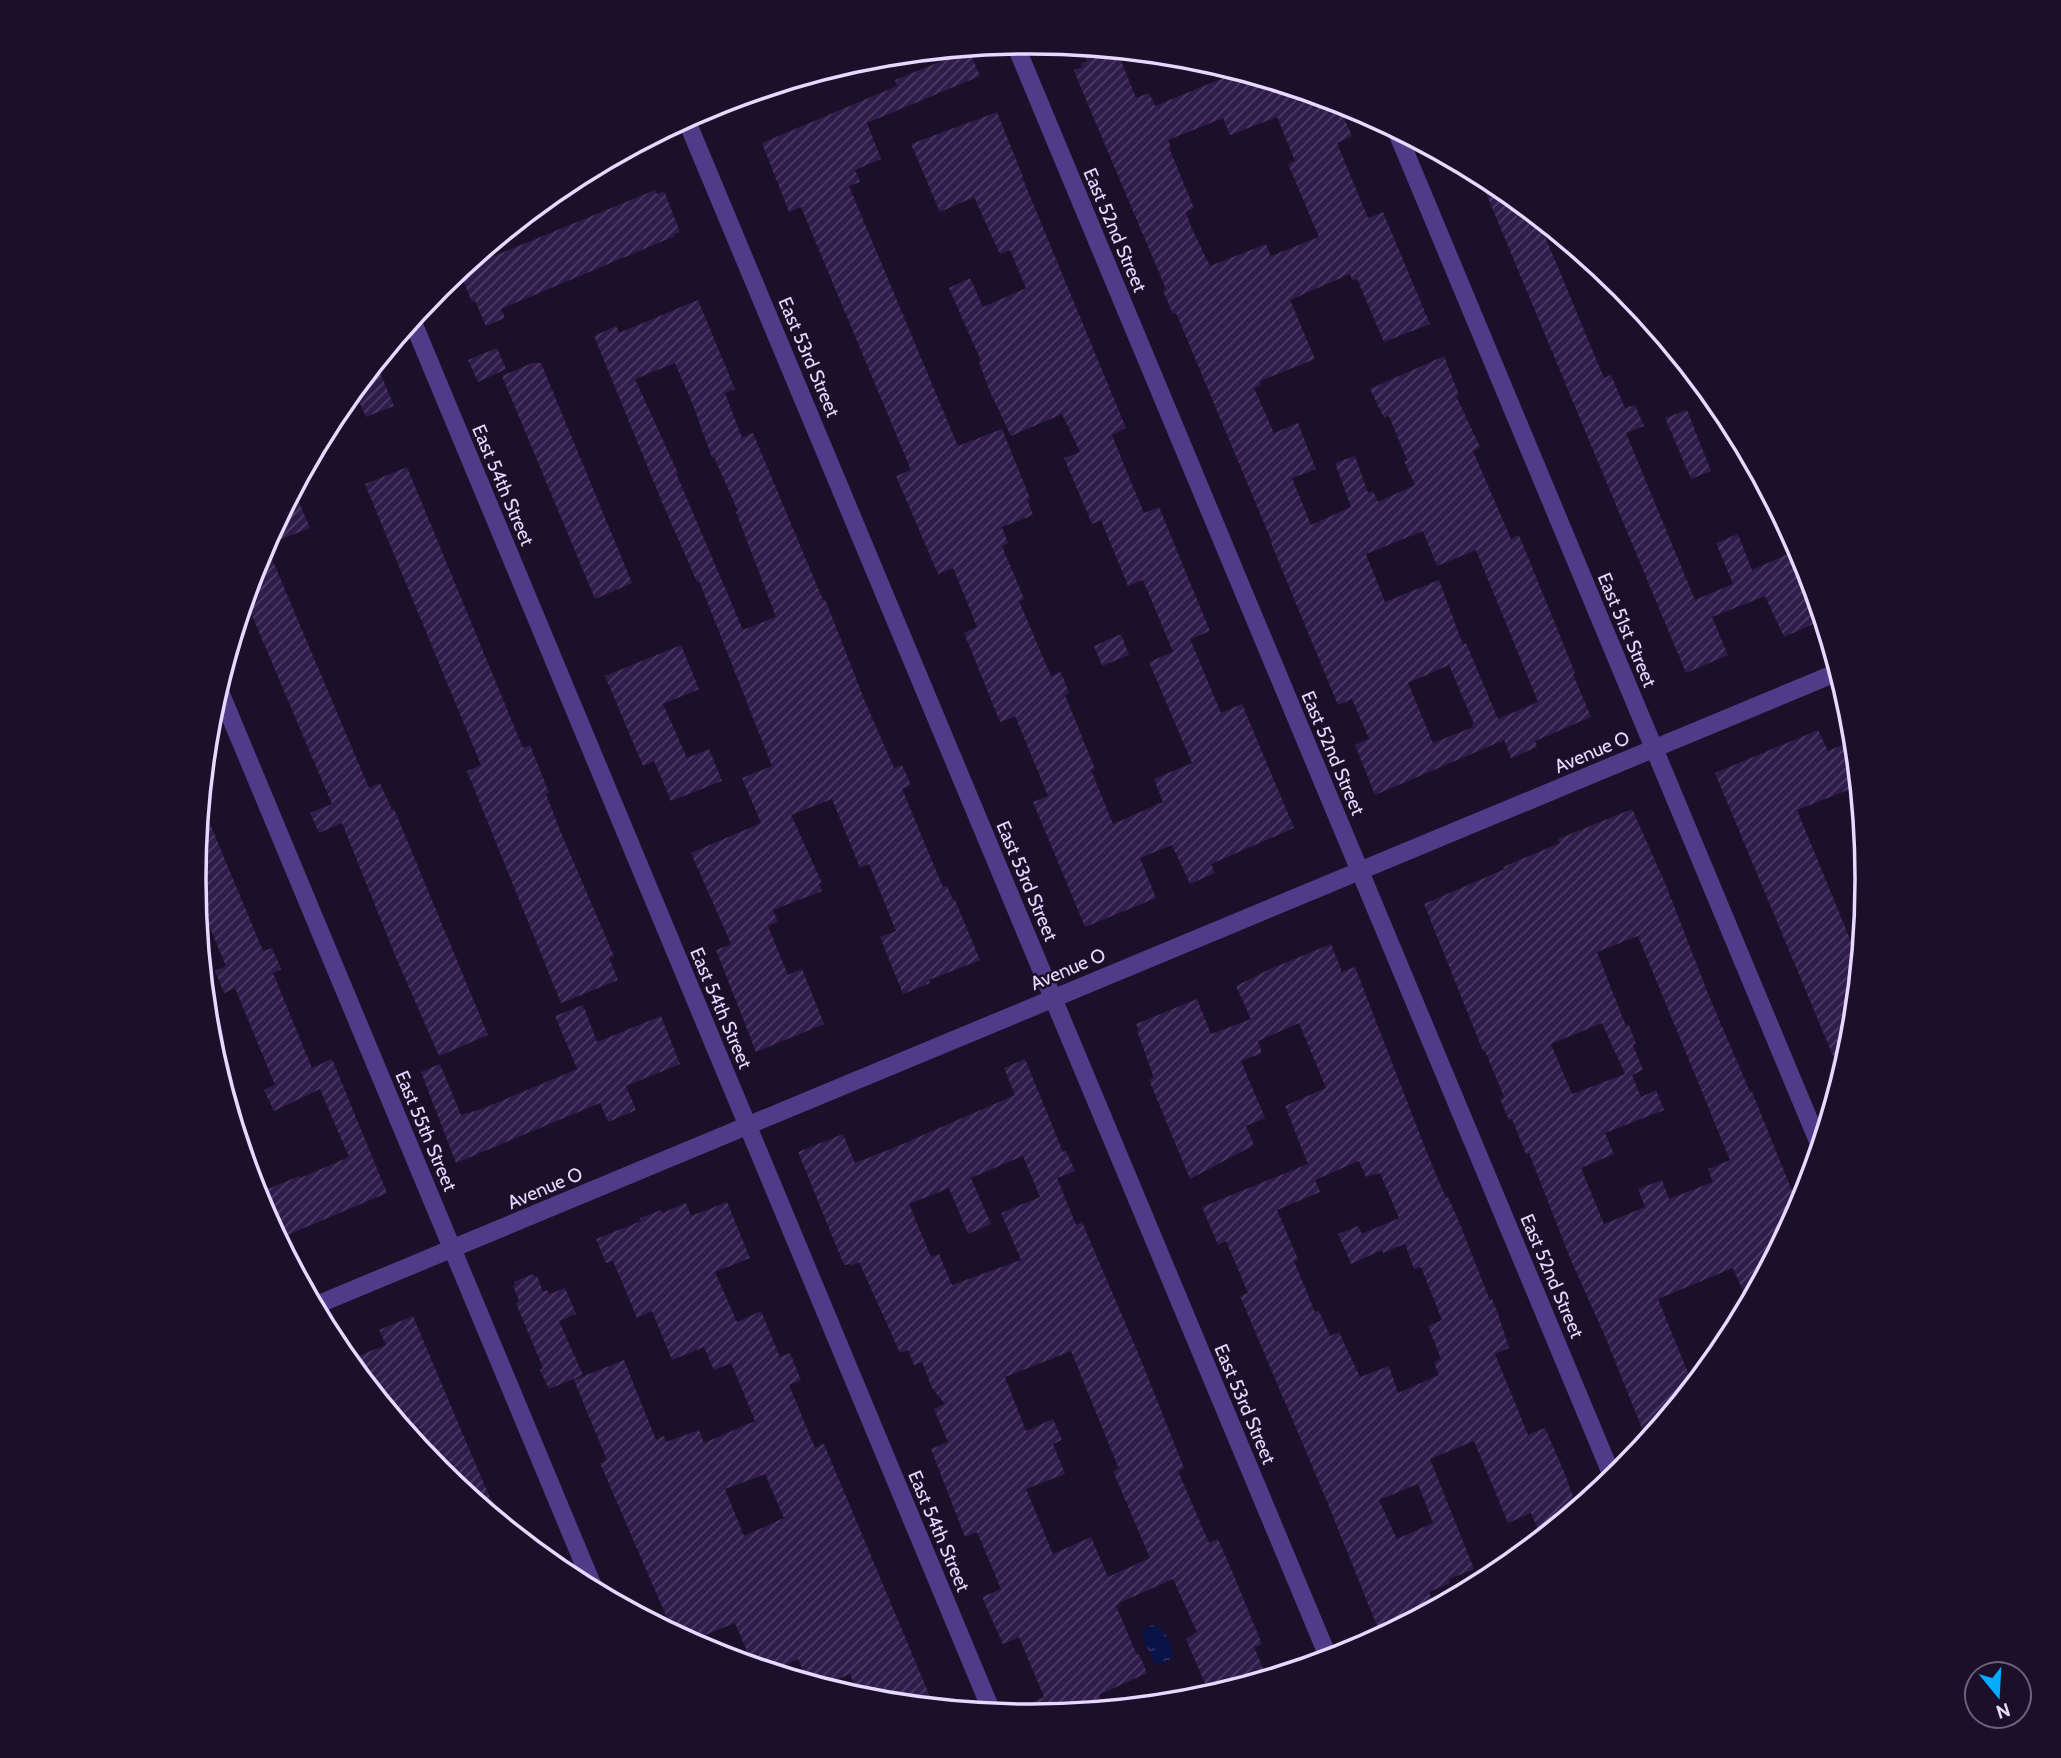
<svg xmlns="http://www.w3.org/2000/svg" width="2061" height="1758" font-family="Cabin,sans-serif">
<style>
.water{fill:url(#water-ripples)}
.building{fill:url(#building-hatch);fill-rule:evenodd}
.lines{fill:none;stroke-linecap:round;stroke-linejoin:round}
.minor{stroke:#503b88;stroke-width:18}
.labels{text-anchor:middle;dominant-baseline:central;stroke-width:5;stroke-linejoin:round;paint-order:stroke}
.street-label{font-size:19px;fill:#e6d8ff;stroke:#1a1029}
.rim{fill:none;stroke:#e6d8ff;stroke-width:3.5}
</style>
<defs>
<pattern id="water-ripples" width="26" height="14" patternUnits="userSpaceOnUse" patternTransform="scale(1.75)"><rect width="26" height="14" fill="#0a1248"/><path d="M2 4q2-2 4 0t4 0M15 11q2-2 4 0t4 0" fill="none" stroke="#2e3463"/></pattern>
<pattern id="building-hatch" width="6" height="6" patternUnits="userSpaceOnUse" patternTransform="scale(1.75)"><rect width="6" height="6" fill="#301c4a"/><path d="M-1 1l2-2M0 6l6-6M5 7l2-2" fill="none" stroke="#4e3c65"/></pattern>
</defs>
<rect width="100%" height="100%" fill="#1a1029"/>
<!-- water -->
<path class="water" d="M1152,1625C1166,1627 1173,1645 1172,1658L1163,1664L1154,1662L1144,1641V1629Z"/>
<!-- building -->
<g class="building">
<path d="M1082,47L1117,51L1136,98L1149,93L1155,106L1238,72L1337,102L1352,136L1337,143L1368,218L1383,212L1430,324L1384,342L1357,279L1352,280L1350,274L1290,300L1315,359L1260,381L1261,385L1254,388L1274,433L1298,423L1316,469L1292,478L1311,525L1351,507L1335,463L1355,456L1368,493L1373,491L1378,502L1415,485L1404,461L1407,460L1389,416L1384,418L1370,389L1444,356L1459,395L1456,396L1480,447L1473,451L1511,539L1519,535L1575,673L1573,674L1591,717L1535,741L1537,747L1511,758L1504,740L1375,795L1355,745L1369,739L1352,699L1338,705L1271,543L1272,542L1176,313L1173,314L1163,291L1166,289L1081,88L1074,70L1082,67L1081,64L1087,61ZM1277,117L1295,161L1288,164L1319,237L1271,256L1266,244L1210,266L1191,227L1186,212L1194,208L1169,148L1171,147L1168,140L1223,118L1230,135ZM1423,531L1437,566L1476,550L1538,702L1498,719L1466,643L1463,645L1439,580L1385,602L1366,554ZM1449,665L1474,724L1472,725L1473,727L1433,743L1408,683Z"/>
<polygon points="969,50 980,76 867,123 881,159 855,170 860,182 849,186 958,446 1002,429 1030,498 1027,499 1033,515 1002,527 1008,543 1002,546 1024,599 1019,601 1051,676 1061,672 1069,693 1065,695 1095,769 1091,770 1113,824 1163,802 1154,779 1192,763 1149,662 1173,652 1143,580 1128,586 1101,520 1092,524 1064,458 1080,452 1062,414 1011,436 990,392 979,362 981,361 949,288 970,278 983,307 1026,288 1010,250 1000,254 974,197 940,212 911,144 997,112 1023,177 1022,177 1126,428 1112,435 1131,482 1144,513 1159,507 1210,631 1190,639 1221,713 1242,704 1294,828 1211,864 1215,873 1190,884 1172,845 1140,858 1156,898 1085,927 1033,802 1048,796 1027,745 1015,716 1000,722 964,633 977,627 965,597 953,568 938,574 896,476 911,470 801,207 789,212 762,143 897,86 895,80"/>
<polygon points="1478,174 1496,183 1537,217 1604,378 1611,375 1625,408 1635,405 1644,426 1626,433 1695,600 1733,584 1716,543 1738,534 1752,570 1792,552 1820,621 1784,637 1765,596 1712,617 1728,655 1686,673"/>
<polygon points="655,190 657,194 664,191 680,232 674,234 675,236 501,309 505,318 486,326 475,301 472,302 460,273 487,262 486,259 504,252"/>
<path d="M698,300L735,389L725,393L742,438L753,433L823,600L825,599L864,699L894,768L902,765L911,785L902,789L943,887L947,886L953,900H955L980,960L929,980L930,983L903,994L880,937L896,931L869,864L860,868L832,799L791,815L822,883L819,884L822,891L773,910L778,922L768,926L788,975L802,969L824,1024L756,1052L716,950L731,944L691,853L761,823L742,778L772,766L699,581L697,582L662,502L594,336L616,326L619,333ZM675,363L693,405L712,458L714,457L738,511L736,512L776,617L743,630L676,473H678L635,379Z"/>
<polygon points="497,348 506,369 478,382 468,360"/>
<polygon points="376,363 394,406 366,417 354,390"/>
<polygon points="532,363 541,363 632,583 595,599 502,376"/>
<polygon points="1687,410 1711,471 1691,479 1665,418"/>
<polygon points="407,467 523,748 530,745 549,793 546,794 559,828 614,956 609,958 618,980 561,1003 467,771 481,765 365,484"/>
<polygon points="294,490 310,528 266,545 369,788 380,783 392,810 394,809 488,1035 439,1056 397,960 342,823 319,833 310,813 332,804 245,599 257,558"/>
<polygon points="1121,634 1129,655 1102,666 1094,646"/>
<polygon points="681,645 699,689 663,704 687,758 709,749 722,781 671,801 654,761 643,766 605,676"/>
<polygon points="1818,730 1828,751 1854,740 1858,786 1797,810 1859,961 1851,1043 1841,1075 1715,773"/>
<polygon points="201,802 263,951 272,948 281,969 273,973 312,1068 332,1059 387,1193 278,1239 256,1194 299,1176 300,1178 349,1157 320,1089 274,1111 264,1090 275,1085 235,988 224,993 215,971 226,966 195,892 194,879"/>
<path d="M1632,809L1665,883L1709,996L1750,1092H1752L1799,1208L1748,1303L1733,1268L1658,1299L1693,1385L1647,1441L1607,1341L1570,1258L1529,1153L1526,1154L1512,1119L1509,1120L1500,1099L1504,1097L1485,1051H1483L1424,904L1505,869L1503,867L1560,843L1558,839ZM1638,936L1730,1160L1708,1169L1713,1182L1669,1199L1662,1180L1638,1189L1645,1207L1604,1224L1581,1168L1614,1154L1605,1133L1664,1110L1656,1090L1641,1097L1632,1075L1643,1070L1633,1045L1636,1044L1629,1025L1626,1026L1597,952ZM1602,1023L1625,1074L1572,1094L1551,1044Z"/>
<path d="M1331,944L1342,972L1355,967L1427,1153L1446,1198L1448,1197L1459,1222L1490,1300L1492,1299L1498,1314L1509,1348L1495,1354L1528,1435L1545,1428L1565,1474L1577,1508L1541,1537L1531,1513L1508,1523L1474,1441L1430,1459L1474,1569L1449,1579L1450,1583L1429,1592L1435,1607L1381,1636L1326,1499L1240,1296L1248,1293L1226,1241L1218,1245L1202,1207L1308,1164L1285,1106L1326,1088L1299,1023L1258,1041L1262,1053L1241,1061L1265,1118L1246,1126L1254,1145L1190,1179L1149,1080L1154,1078L1137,1031L1139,1030L1136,1024L1197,999L1211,1034L1251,1019L1236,986L1270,969ZM1359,1161L1366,1177L1380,1173L1399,1218L1362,1234L1358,1226L1338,1234L1351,1264L1382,1250L1383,1253L1405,1244L1414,1269L1421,1267L1442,1320L1428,1326L1441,1359L1434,1363L1439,1375L1398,1393L1389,1366L1360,1377L1339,1332L1330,1336L1319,1311L1315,1312L1294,1261L1298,1259L1277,1210L1320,1192L1315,1180ZM1418,1484L1433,1523L1397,1539L1379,1500Z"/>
<polygon points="583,1005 597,1042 661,1016 680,1064 626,1086 636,1110 608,1122 600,1103 456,1163 421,1072 440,1064 461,1115 482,1109 525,1091 577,1069 555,1016"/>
<path d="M1025,1059L1063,1152L1066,1151L1075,1171L1057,1178L1076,1225L1082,1222L1141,1360L1184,1468L1178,1471L1209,1543L1218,1539L1234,1576L1262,1644L1254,1647L1267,1678L1210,1695L1186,1639L1197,1632L1173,1579L1119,1603L1120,1604L1116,1606L1137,1655L1139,1654L1147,1673L1099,1695L1105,1709L1030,1716L1006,1714L1044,1697L1019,1637L1003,1644L982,1597L1001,1589L977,1532L965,1537L931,1449L948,1442L934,1409L945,1404L932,1388L922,1362L914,1365L908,1350L900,1353L859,1262L851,1266V1264L844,1265L798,1152L843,1134L855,1163L891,1149L1015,1095L1004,1068ZM1023,1156L1040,1197L1001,1213L1021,1260L952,1285L939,1254L931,1257L909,1204L949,1188L968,1234L991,1224L971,1178ZM1071,1351L1119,1469L1113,1471L1150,1558L1108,1577L1091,1537L1053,1554L1026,1489L1065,1474L1053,1444L1062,1440L1053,1419L1026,1431L1005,1377Z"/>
<path d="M727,1202L750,1258L715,1272L737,1322L761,1311L780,1357L790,1353L801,1380L789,1385L815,1448L824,1444L934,1706L859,1698L850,1674L821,1686L808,1682L798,1659L771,1671L753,1665L735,1623L690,1641L673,1632L600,1463L607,1460L574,1380L624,1360L656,1440L664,1436L666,1442L699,1430L704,1443L755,1421L731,1363L714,1370L704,1347L672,1360L652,1311L637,1318L613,1261L606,1263L596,1239L641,1221L640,1218L661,1210L662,1213L686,1203L691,1216ZM765,1474L784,1518L744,1536L725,1489Z"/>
<polygon points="533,1274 534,1277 537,1276 543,1292 547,1290 549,1294 565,1288 576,1314 559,1321 583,1375 549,1389 540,1370 543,1368 516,1303 519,1301 513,1286 515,1285 514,1282"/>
<polygon points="413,1316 469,1449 500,1521 438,1471 420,1428 409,1434 348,1360 386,1345 379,1330"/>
</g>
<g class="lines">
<!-- minor -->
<g class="minor">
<polyline points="1015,44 1613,1478"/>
<polyline points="686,119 1329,1659"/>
<polyline points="1396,130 1820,1146"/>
<polyline points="412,320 992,1712"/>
<polyline points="218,687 595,1591"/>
<polyline points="314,1306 1838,672"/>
</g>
</g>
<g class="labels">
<!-- street labels -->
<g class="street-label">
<text transform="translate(1115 230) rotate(67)">East 52nd Street</text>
<text transform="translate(809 357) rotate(67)">East 53rd Street</text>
<text transform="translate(503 485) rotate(67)">East 54th Street</text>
<text transform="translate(1627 630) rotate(67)">East 51st Street</text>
<text transform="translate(1592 752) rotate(-23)">Avenue O</text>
<text transform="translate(1333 753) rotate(67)">East 52nd Street</text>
<text transform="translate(1027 881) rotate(67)">East 53rd Street</text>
<text transform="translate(1068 969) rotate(-23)">Avenue O</text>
<text transform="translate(721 1008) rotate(67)">East 54th Street</text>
<text transform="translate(426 1131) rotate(67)">East 55th Street</text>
<text transform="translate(545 1188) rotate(-23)">Avenue O</text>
<text transform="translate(1552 1276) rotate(67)">East 52nd Street</text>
<text transform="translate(1245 1404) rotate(67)">East 53rd Street</text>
<text transform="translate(939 1531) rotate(67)">East 54th Street</text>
</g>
</g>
<!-- crop -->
<path d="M0 0H2061V1758H0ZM1030 54H1031A824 824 0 0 1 1855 878V880A824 824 0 0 1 1031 1704H1030A824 824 0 0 1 206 880V878A824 824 0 0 1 1030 54Z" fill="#1a1029" fill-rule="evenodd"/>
<path class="rim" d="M1030 54H1031A824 824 0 0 1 1855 878V880A824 824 0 0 1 1031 1704H1030A824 824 0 0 1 206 880V878A824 824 0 0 1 1030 54Z"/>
<!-- north arrow -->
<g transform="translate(1998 1695) rotate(162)"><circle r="33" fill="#1a1029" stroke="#6c607f" stroke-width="2"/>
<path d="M0-5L12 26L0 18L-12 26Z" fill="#04abff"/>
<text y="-10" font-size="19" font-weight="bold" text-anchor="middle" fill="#e6d8ff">N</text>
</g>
</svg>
